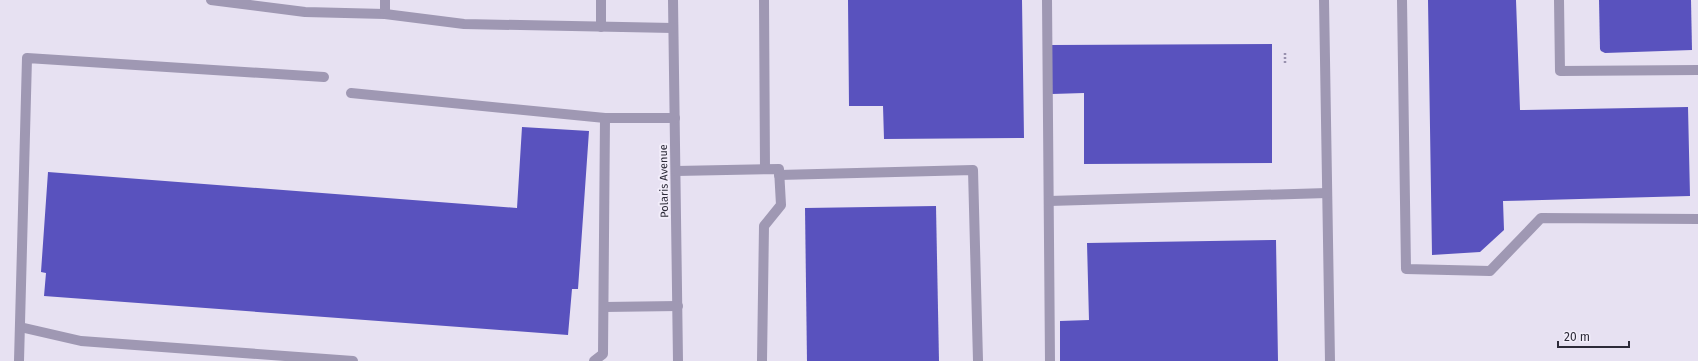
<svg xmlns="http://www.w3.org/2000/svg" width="1698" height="361" font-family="'Fira Sans',sans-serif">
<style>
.building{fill:#5952be}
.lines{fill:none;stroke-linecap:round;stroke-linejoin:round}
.path{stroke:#9891ae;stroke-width:2.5;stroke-dasharray:2 2;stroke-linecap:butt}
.minor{stroke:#9f98b3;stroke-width:10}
.labels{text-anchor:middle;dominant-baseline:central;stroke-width:4;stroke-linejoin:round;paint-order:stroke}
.street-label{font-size:11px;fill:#2d2b39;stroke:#f2edfa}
</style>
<rect width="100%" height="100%" fill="#e7e1f2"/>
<!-- building -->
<g class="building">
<polygon points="848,0 1022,0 1024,138 884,139 883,106 849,106"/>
<polygon points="1428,0 1516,0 1520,110 1688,107 1690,196 1503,201 1504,230 1480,252 1432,255"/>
<polygon points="1599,0 1691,0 1692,50 1605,53 1601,51 1600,49"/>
<polygon points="1272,44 1272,163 1084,164 1084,93 1052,94 1052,45"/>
<polygon points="522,127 589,131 578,289 572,289 568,335 44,296 46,273 41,272 48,172 517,208"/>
<polygon points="936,206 939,361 807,361 805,208"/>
<polygon points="1276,240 1278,361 1060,361 1060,321 1089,320 1087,243"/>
</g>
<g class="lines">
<!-- path -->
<polyline class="path" points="1285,53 1285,65"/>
<!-- minor -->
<g class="minor">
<polyline points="211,0 305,12 385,14 385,0"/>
<polyline points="601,0 601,27"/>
<polyline points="673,0 678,361"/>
<polyline points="764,0 765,169"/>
<polyline points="1047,0 1050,361"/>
<polyline points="1324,0 1330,361"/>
<polyline points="1402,0 1406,269 1490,271 1541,218 1698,219"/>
<polyline points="1559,0 1560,71 1698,70"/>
<polyline points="385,14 464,24 673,28"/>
<polyline points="351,93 605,118"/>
<polyline points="676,171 779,169 781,205 764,226 762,361"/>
<polyline points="779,175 973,170 978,361"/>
<polyline points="1049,201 1327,193"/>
<polyline points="604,307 678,306"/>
<polyline points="20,327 81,341 353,361"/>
<polyline points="19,361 27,58 324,77"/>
<polyline points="594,361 603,354 605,118 675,118"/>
</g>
</g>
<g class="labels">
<!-- street labels -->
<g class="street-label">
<text transform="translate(664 181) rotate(-91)">Polaris Avenue</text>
</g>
</g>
<!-- scale -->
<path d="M1558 341v6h71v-6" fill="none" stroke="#2d2b39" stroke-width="2"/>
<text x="1564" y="341" font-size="12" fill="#2d2b39" stroke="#f2edfa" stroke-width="3" paint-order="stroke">20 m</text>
</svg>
